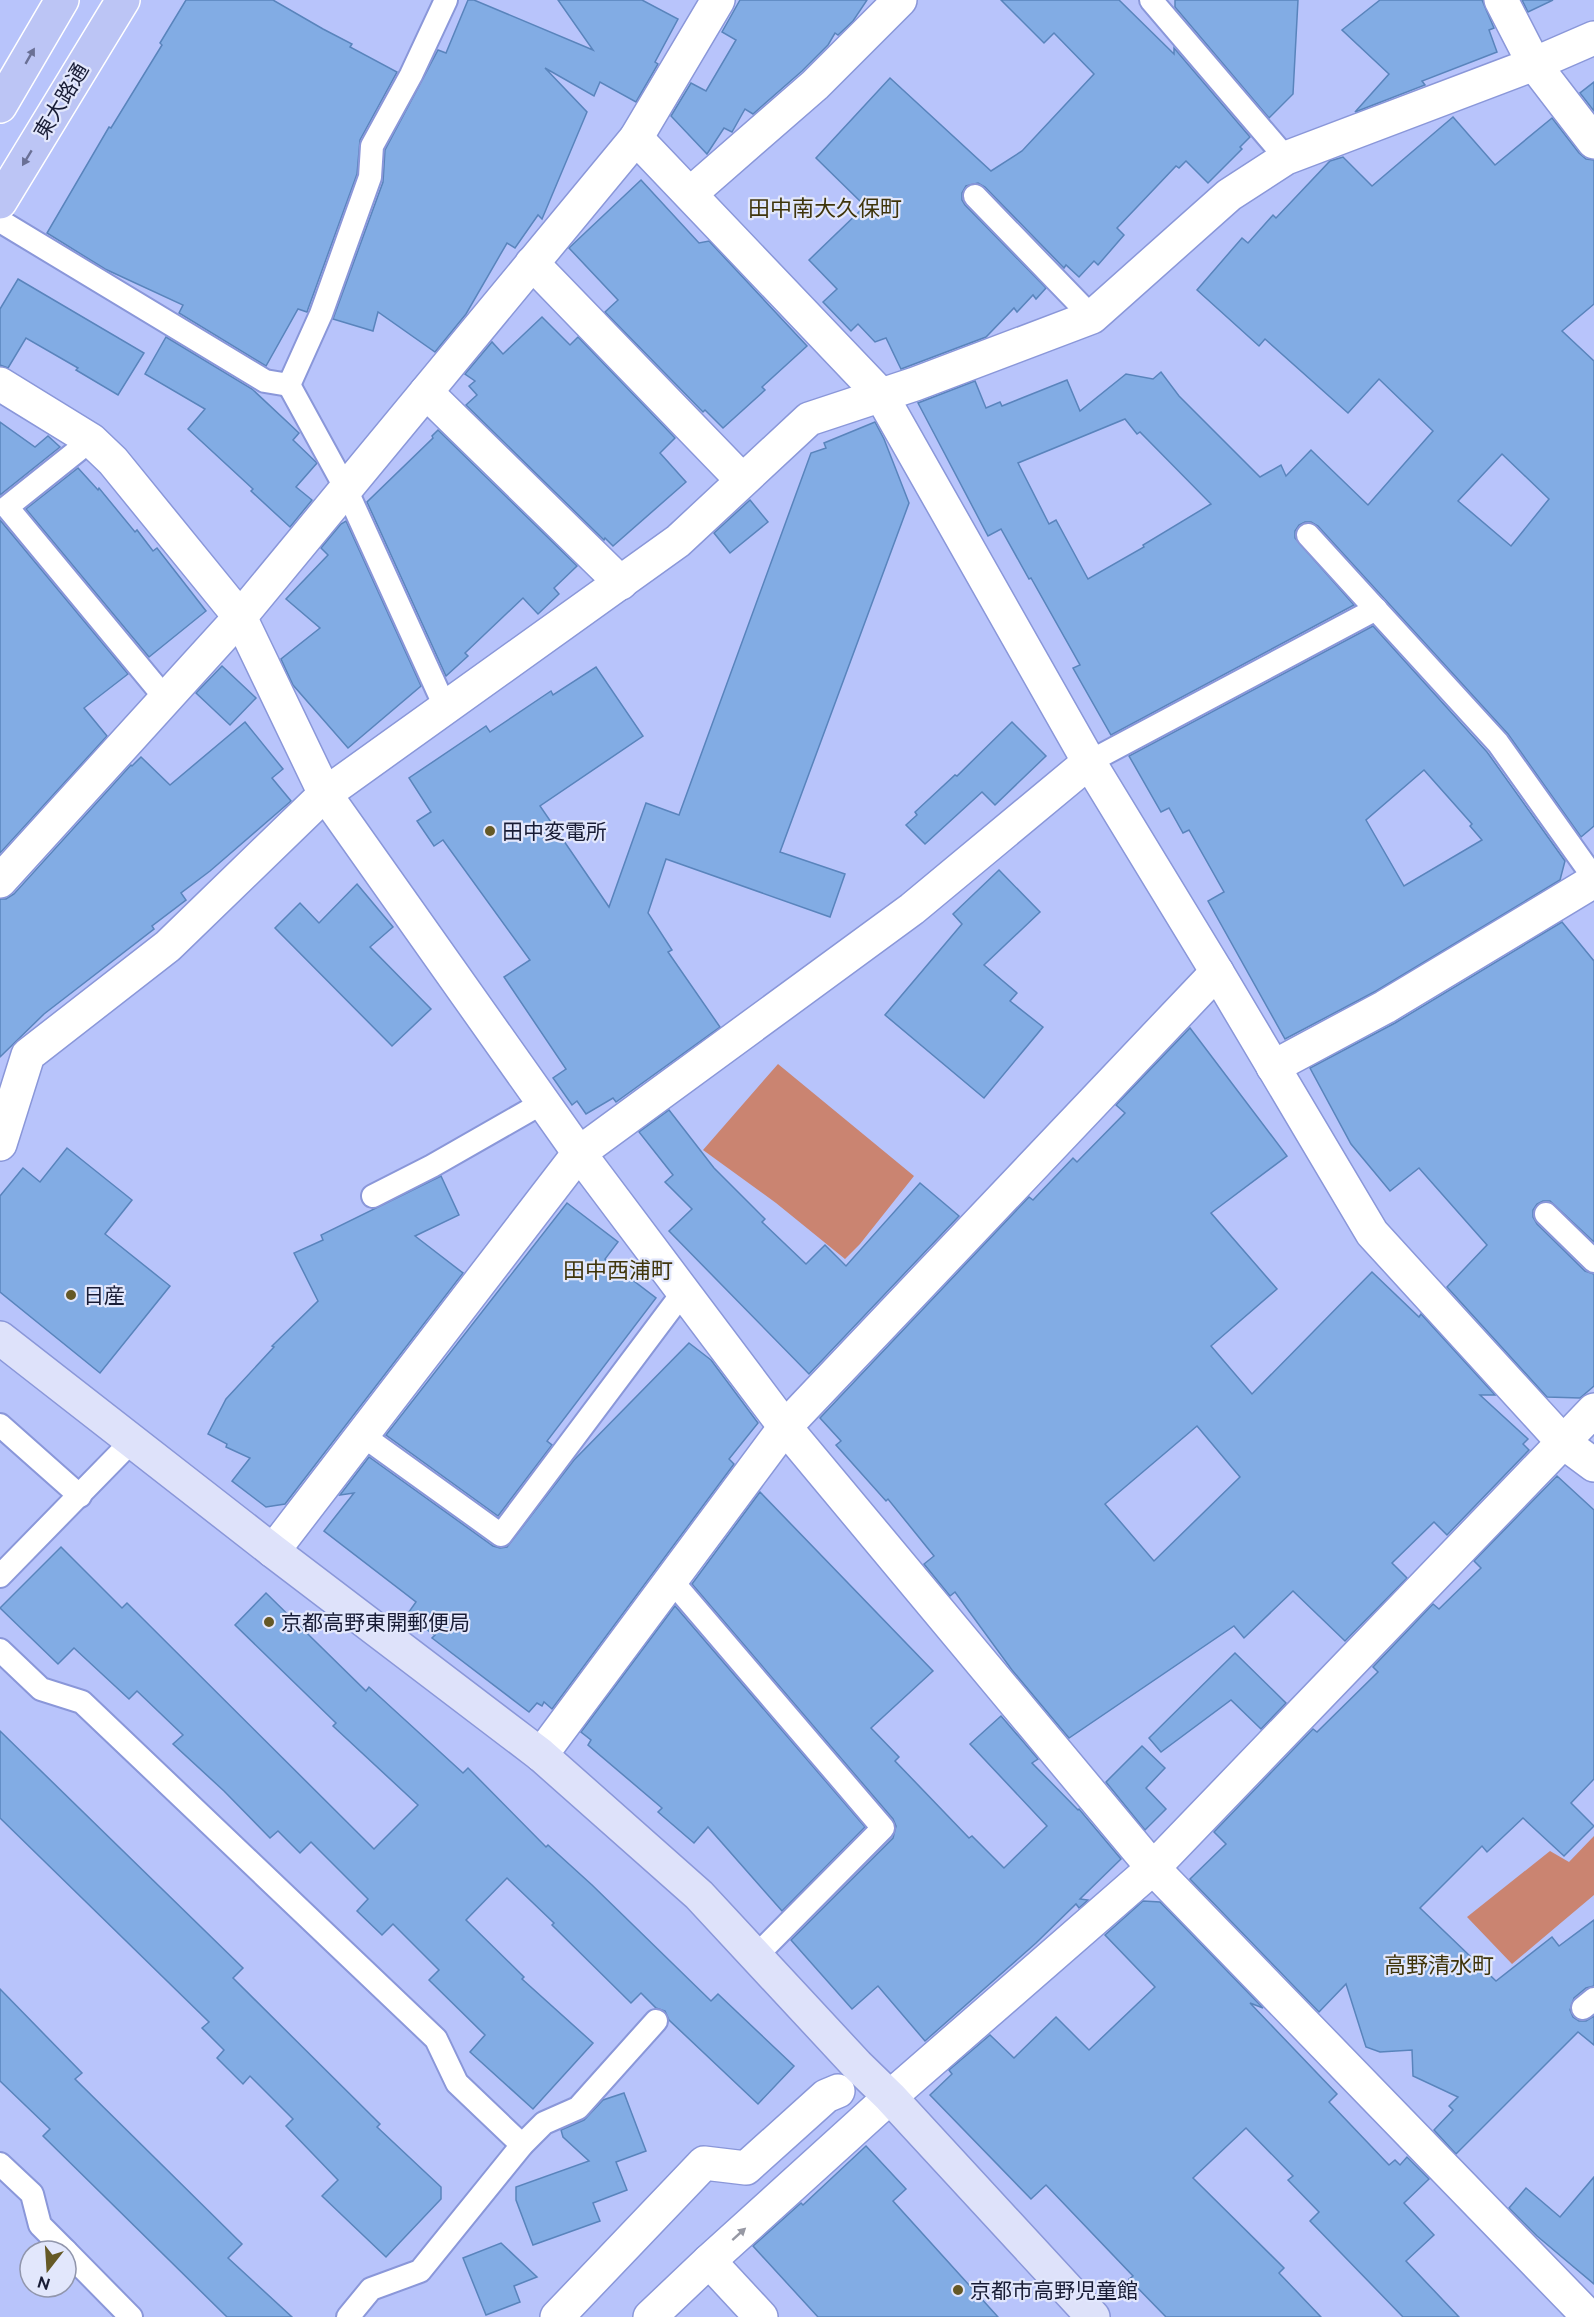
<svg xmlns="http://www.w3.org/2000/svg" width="1594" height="2317" font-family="Raleway,'Noto Sans JP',sans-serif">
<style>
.green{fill:#ca8471}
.building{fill:#82ace4;stroke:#5984bc;stroke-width:1.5;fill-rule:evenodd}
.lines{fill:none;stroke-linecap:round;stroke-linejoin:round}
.lane-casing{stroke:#8a97d9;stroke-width:26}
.street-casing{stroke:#8a97d9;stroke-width:36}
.secondary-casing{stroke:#8a97d9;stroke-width:36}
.primary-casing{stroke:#fff;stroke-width:36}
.lane{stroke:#fff;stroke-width:22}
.street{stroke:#fff;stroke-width:33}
.secondary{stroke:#dee2fa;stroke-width:33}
.primary{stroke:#bcc5f5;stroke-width:33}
.oneway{fill:#6a7095}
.oneway2{fill:#9799a4}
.poi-dot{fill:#655926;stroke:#e2e7fc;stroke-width:2}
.labels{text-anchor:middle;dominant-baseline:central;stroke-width:4.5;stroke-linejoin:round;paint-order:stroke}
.street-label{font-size:21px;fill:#181c35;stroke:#e2e7fc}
.poi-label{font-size:21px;fill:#181c35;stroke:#e2e7fc;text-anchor:start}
.neighbourhood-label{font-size:22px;fill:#3f350b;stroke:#e2e7fc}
</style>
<rect width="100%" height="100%" fill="#b8c4fb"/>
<!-- green -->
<g class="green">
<polygon points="778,1064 914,1176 860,1244 845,1259 776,1203 703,1150"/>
<polygon points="1594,1836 1594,1895 1512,1964 1467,1917 1550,1851 1569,1862"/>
</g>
<!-- building -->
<g class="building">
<polygon points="186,0 273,0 323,29 352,44 350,47 397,72 360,140 357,174 308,309 307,312 298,309 266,366 179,313 183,305 105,269 47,233 109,127 111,128 162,45 160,43"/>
<polygon points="468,0 474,0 593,50 558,0 642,0 678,19 655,62 658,64 636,102 600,82 594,96 545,68 587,112 542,219 538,215 515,248 507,243 466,314 435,352 378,312 373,331 333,319 383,182 385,150 438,50 446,53"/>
<polygon points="740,0 867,0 853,21 838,35 835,33 828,45 802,71 753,114 745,109 732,132 724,128 707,154 671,116 691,83 706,91 736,40 722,32"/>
<polygon points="1001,0 1119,0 1174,54 1174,48 1250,137 1240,147 1242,149 1208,183 1186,161 1179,168 1176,166 1117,228 1124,235 1098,265 1094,261 1079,277 1066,265 1064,268 985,187 978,183 966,186 962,193 962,200 965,205 1046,288 1036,299 1033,295 1017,312 1014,308 986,337 901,369 886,338 875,342 858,324 851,331 823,302 837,289 809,260 865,206 816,158 890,78 991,171 1022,151 1094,74 1054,33 1044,43"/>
<polygon points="1175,0 1298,0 1293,94 1269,118 1175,7"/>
<polygon points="1380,0 1482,0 1494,28 1489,30 1497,52 1422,81 1425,85 1355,112 1389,74 1342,30"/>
<polygon points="1522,0 1553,0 1528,12"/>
<polygon points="1594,82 1594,111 1580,93"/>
<path d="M1453,117L1495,165L1552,118L1579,153L1586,159L1594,160V304L1562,331L1594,361V826L1581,837L1508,734L1318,526L1311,522H1305L1299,525L1295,531V538L1354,605L1111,735L1073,668L1080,665L1031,578L1029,579L1001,529L988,536L918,403L975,381L986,408L1000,402L1002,406L1067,380L1080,411L1126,374L1153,379L1161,372L1179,396L1260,477L1281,465L1286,476L1311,450L1368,505L1433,431L1379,379L1348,413L1265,339L1259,346L1197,290L1242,238L1248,243L1273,215L1276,218L1330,161L1343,157L1372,186ZM1125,419L1137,434L1140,432L1211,504L1143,545L1144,547L1088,579L1056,520L1049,524L1018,463ZM1502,454L1549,499L1511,546L1458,501Z"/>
<polygon points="641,180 699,243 709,241 807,346 762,387 765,390 723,428 705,410 703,412 605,312 618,300 569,248"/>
<polygon points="18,279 144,353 118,395 76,370 78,368 26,338 8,368 0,365 0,309"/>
<polygon points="542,317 570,345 578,337 675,438 660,453 686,482 613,546 605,538 604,540 466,405 477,395 469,386 475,381 465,374 492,342 503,354"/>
<polygon points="166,337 252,389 299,433 293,440 317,463 296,487 312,500 290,527 251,491 253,489 188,429 205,409 145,374"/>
<polygon points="0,422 35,447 48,436 60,447 0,495"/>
<polygon points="875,422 884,439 909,503 780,852 845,874 830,917 666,859 648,913 672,950 668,952 720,1027 616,1102 613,1098 586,1114 577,1101 572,1105 553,1078 566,1069 504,977 530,960 443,840 434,846 417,821 431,812 409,778 486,726 490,732 551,691 553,695 596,667 643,736 540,806 609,907 646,803 679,815 811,453 826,448 824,443"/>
<polygon points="438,430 577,566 554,588 559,594 538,614 523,598 465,653 468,656 446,676 367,502 433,438 432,436"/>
<polygon points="78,468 98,490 99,488 135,532 137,530 153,551 157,548 206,611 149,657 26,509"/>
<polygon points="750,500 768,522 730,553 714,533"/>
<polygon points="0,520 128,674 84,708 107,736 0,853"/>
<polygon points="346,521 421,686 348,748 293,685 281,659 320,628 286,599 328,555 321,548 341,524"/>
<path d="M1373,626L1487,752L1565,861L1560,880L1376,991L1285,1039L1208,901L1224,892L1189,830L1183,833L1169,808L1161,812L1129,756ZM1424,770L1472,824L1470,826L1482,840L1404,886L1366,820Z"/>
<polygon points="222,666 256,698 230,725 196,693"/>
<polygon points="245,722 283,769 272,778 291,801 210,871 181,893 186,900 152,926 154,929 44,1014 0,1057 0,899 6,899 14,894 131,765 132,766 141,757 170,785"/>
<polygon points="1012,722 1046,756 995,805 982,792 925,844 906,825 917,815 915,812 955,775 957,776"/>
<polygon points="999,870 1040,912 984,965 1017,993 1010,1001 1043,1027 984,1098 885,1015 962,924 953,914"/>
<polygon points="357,884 393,927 370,947 431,1009 392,1046 275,928 300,903 319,923"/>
<polygon points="1562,922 1594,961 1594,1242 1550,1201 1543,1201 1537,1204 1533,1210 1533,1217 1537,1224 1585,1271 1594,1274 1594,1386 1580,1398 1547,1397 1447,1287 1487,1245 1419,1168 1390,1191 1351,1144 1310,1068 1395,1023"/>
<path d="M1190,1028L1287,1156L1211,1213L1277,1289L1211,1346L1252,1394L1372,1272L1419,1317L1421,1314L1495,1395H1480L1528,1439L1523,1444L1529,1450L1447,1535L1434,1522L1392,1563L1407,1578L1345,1641L1293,1591L1244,1638L1234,1626L1069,1738L1012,1670L955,1592L950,1596L924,1564L934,1556L888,1499L886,1501L836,1445L841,1441L820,1418L1029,1197L1033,1200L1073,1158L1077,1162L1125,1113L1116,1105ZM1197,1426L1240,1477L1154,1561L1105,1504Z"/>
<polygon points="669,1110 714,1168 765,1219 762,1222 806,1264 825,1245 846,1266 920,1183 959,1216 809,1374 669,1231 692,1209 665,1182 673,1175 639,1132"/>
<polygon points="67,1148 132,1200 105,1234 170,1286 100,1373 0,1292 0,1196 23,1168 40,1182"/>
<polygon points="441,1176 459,1215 415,1236 463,1273 285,1504 266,1507 232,1481 250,1458 226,1447 227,1444 208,1434 226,1399 274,1347 272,1346 318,1301 294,1253 323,1240 321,1235"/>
<polygon points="567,1203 618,1242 605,1259 656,1298 547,1441 552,1445 498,1516 386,1435"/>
<polygon points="689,1343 711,1360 758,1423 729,1459 734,1464 552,1709 544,1702 542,1706 537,1703 529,1712 432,1638 435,1635 406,1616 416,1602 324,1531 354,1493 340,1495 369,1457 493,1546 500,1548 507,1547 574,1460"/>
<polygon points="1557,1476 1594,1510 1594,1779 1571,1803 1594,1826 1564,1856 1523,1818 1487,1852 1482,1846 1420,1908 1496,1981 1552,1937 1559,1946 1594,1920 1594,1986 1586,1988 1574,1998 1570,2010 1573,2017 1579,2021 1586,2021 1594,2016 1594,2045 1578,2032 1456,2154 1434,2130 1453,2110 1449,2106 1458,2097 1413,2076 1412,2050 1380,2052 1366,2047 1346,1984 1319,2012 1190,1879 1226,1844 1214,1832 1313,1729 1317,1732 1378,1672 1373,1667 1433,1604 1439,1609 1481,1568 1474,1561"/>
<polygon points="760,1492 933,1671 871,1728 899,1757 895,1761 969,1838 972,1836 1004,1868 1047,1826 970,1744 1001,1716 1038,1759 1032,1763 1078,1810 1079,1809 1121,1859 1080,1899 1088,1900 1079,1908 1076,1904 1036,1943 925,2041 878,1986 852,2009 791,1940 893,1838 896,1826 893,1819 692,1584"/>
<polygon points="61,1547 122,1608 127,1603 374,1849 418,1805 333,1726 336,1723 235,1625 266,1593 366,1691 369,1687 463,1773 468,1768 546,1847 548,1845 592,1885 711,2001 718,1994 794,2066 758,2104 669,2020 665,2011 656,2008 641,1993 631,2003 552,1925 554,1923 507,1878 466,1920 524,1977 522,1979 593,2043 533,2109 470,2052 485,2035 429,1980 439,1970 393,1924 382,1935 357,1911 368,1899 311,1842 300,1853 278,1831 270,1838 224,1791 173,1744 183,1735 137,1691 129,1699 74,1648 58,1664 0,1608"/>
<polygon points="675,1606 865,1827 782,1911 708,1827 694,1843 658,1812 662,1808 588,1745 591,1740 581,1732"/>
<polygon points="1235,1653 1286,1703 1261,1729 1231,1700 1161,1752 1149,1738"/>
<polygon points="0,1731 243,1968 233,1978 380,2124 377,2127 441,2187 441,2199 386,2257 322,2196 338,2180 286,2126 293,2119 250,2076 243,2084 217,2058 224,2050 202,2028 209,2022 0,1818"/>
<polygon points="1142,1746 1165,1768 1146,1788 1166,1809 1145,1830 1106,1782"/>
<polygon points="1143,1901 1160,1902 1263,2008 1250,2003 1337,2094 1329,2102 1389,2165 1395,2160 1400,2165 1407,2157 1429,2179 1404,2203 1434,2235 1406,2261 1459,2317 1403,2317 1310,2221 1319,2212 1288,2180 1293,2176 1246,2128 1193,2178 1284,2268 1279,2273 1321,2317 1166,2317 1129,2279 1133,2276 1046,2185 1031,2199 930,2095 952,2074 949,2070 990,2035 1014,2058 1056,2017 1089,2050 1155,1987 1105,1935"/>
<polygon points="0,1989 82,2073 75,2079 242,2244 228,2258 292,2317 227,2317 43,2136 50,2129 0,2081"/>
<polygon points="624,2093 646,2151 616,2162 627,2190 593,2203 600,2221 533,2245 516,2200 516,2187 589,2161 563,2137 561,2130 584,2120 603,2100"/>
<polygon points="866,2146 906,2189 893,2201 998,2317 818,2317 753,2246 801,2203 803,2205"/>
<polygon points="1594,2177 1594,2284 1537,2236 1509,2208 1526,2188 1560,2217"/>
<polygon points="501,2243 537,2277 514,2286 520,2302 486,2315 463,2258"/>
</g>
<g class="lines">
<defs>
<g id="lane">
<polyline points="1151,0 1286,158"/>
<polyline points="975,196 1092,317"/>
<polyline points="0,221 265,381 289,385 321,314 370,177 372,146 411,75 446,0"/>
<polyline points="289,385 346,489 446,709"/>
<polyline points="91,440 7,507 166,699"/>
<polyline points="1308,535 1498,743 1594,878"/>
<polyline points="1089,762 1376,609"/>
<polyline points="373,1196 432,1166 544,1102"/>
<polyline points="1546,1214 1594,1261"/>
<polyline points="0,1425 80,1496"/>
<polyline points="362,1435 501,1535 684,1291"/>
<polyline points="0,1576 132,1441"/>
<polyline points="671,1580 883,1828 756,1956"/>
<polyline points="0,1650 41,1689 82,1702 436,2039 457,2083 522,2145"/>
<polyline points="1583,2008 1594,1999"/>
<polyline points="0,2164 32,2194 40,2225 66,2251"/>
<polyline points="66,2251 131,2317"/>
<polyline points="348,2317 371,2289 420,2271 522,2145 544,2123 578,2108 656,2021"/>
</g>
<g id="street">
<polyline points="1501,0 1534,64 1594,142"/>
<polyline points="636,138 881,395 1089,762 1217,972 1372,1233 1563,1442 1594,1465"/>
<polyline points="690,194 815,85 900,0"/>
<polyline points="532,263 742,480"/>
<polyline points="0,384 91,440 113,461 240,617 325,794 579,1153 785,1427 1153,1868 1589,2317"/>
<polyline points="426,392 621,583"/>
<polyline points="0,881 240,617 636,138 718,0"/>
<polyline points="1273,1067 1385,1007 1594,881"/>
<polyline points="0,1144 28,1055 168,946 325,794 678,541 809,419 915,384 1092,317 1229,195 1286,158 1534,64 1594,38"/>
<polyline points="273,1551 579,1153 912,909 1089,762"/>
<polyline points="541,1755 785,1427 1217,972"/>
<polyline points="709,2261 761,2317"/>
<polyline points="557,2317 704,2163 746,2168 826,2096 838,2091"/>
<polyline points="650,2317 709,2261 890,2097 1153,1868 1594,1410"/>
</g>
<polyline id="secondary" points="0,1338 273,1551 541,1755 699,1895 857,2065 890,2097 1093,2317"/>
<g id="primary">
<polyline points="0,106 62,0"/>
<polyline points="0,202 123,0"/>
</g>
</defs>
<!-- lane casing -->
<use href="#lane" class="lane-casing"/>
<!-- street casing -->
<use href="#street" class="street-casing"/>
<!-- secondary casing -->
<use href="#secondary" class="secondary-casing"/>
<!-- primary casing -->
<use href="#primary" class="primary-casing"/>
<!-- lane -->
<use href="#lane" class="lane"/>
<!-- street -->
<use href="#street" class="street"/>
<!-- secondary -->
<use href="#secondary" class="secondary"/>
<!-- primary -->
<use href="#primary" class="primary"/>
</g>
<!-- one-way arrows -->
<defs><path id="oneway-solid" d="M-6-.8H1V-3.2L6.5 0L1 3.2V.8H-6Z" transform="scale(1.5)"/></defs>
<g class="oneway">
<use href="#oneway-solid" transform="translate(30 56) rotate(-60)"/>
<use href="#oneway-solid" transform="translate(27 158) rotate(121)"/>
</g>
<use class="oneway2" href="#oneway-solid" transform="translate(739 2234) rotate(-42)"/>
<!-- markers -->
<g class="poi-dot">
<circle cx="490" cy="831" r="6"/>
<circle cx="71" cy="1295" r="6"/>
<circle cx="269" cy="1622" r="6"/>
<circle cx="958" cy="2290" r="6"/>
</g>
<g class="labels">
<!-- street labels -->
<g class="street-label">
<text transform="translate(61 101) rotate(-59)">東大路通</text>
</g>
<!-- poi labels -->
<g class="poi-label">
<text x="502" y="831">田中変電所</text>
<text x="83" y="1295">日産</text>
<text x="281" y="1622">京都高野東開郵便局</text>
<text x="970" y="2290">京都市高野児童館</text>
</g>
<!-- neighbourhood labels -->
<g class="neighbourhood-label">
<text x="825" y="208">田中南大久保町</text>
<text x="618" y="1270">田中西浦町</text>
<text x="1439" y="1965">高野清水町</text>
</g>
</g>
<!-- north arrow -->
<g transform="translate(48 2269) rotate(197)"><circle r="28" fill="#e2e7fc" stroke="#9196ac" stroke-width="1.5"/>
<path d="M0-4.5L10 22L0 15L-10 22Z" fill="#655926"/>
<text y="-9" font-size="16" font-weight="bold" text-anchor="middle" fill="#181c35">N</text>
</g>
</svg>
